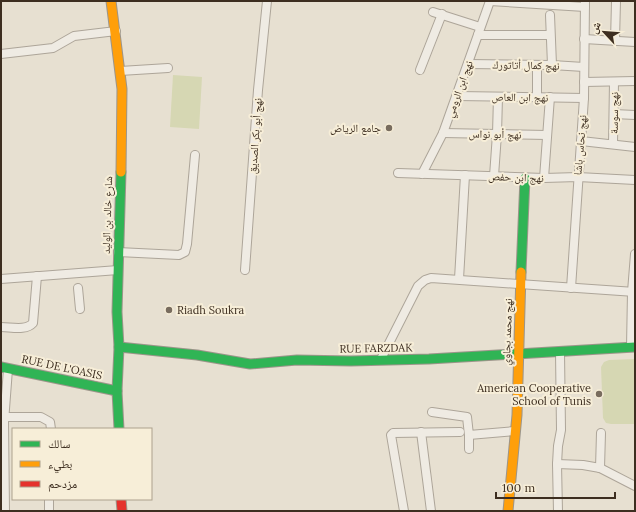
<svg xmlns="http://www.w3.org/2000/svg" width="636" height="512" font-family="Lora,'Noto Naskh Arabic',serif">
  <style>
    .green { fill: #d6d7b3 }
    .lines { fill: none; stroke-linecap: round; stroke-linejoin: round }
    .street-casing { stroke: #ada599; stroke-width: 10 }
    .fast-casing { stroke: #9c958a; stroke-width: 11 }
    .slow-casing { stroke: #9c958a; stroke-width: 11 }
    .jam-casing { stroke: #9c958a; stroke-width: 11 }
    .street { stroke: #efebe3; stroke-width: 8 }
    .fast { stroke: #30b455; stroke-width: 9 }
    .slow { stroke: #ff9f0a; stroke-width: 9 }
    .jam { stroke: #e5322d; stroke-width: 9 }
    .poi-dot { fill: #786c5e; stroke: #f7eed8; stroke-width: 1.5 }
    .labels { text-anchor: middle; stroke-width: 4; stroke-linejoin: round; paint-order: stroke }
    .street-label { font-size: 11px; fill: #3d2e20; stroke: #f7eed8 }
    .poi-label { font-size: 11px; fill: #3d2e20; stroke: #f7eed8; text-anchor: end }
  </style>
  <rect width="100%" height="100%" fill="#e7e0d1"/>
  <g class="green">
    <path d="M173,75L202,77L199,129L170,127Z"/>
    <path d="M635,359V424H611L606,423L603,418L601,367L604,362L609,360Z"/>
  </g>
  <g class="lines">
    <g class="street-casing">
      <g id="street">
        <path d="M490,1L585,7"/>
        <path d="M433,12L480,27"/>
        <path d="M550,15L552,65"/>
        <path d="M478,35H550"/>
        <path d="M584,39L635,42"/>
        <path d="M615,41L616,1"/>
        <path d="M1,54L53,48L74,36L116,31"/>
        <path d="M468,64L552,65L584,67"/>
        <path d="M420,70L442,14"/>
        <path d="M120,71L168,68"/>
        <path d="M584,82L635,81"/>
        <path d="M457,96L584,98"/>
        <path d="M537,97V65"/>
        <path d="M614,114L635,115"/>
        <path d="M443,133L547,135"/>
        <path d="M581,141L635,147"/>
        <path d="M613,144L614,82"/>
        <path d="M398,173L544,178L578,177L635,180"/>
        <path d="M422,174L443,133L490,1"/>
        <path d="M494,176L497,134L498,97"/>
        <path d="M544,178L550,97"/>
        <path d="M118,252L179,255L185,252L187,244L195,155"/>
        <path d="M245,270L258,90L267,1"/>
        <path d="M1,279L118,270"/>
        <path d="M459,279L465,175"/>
        <path d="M78,288L80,309"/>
        <path d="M571,288L584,98L585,1"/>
        <path d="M1,327C11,327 26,331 33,323L37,276"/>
        <path d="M631,347L632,292L635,254"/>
        <path d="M381,359L418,286L425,280L431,278L635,292"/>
        <path d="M432,412L467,417L469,435L515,431"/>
        <path d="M4,417H41L50,422L51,429"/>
        <path d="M421,432L431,511"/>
        <path d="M469,435V449"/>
        <path d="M557,464L583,465L600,468L635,486"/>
        <path d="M600,468L601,433"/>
        <path d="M49,499V511"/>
        <path d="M5,511L4,422L8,369"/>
        <path d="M404,511L391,435L393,433L460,432"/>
        <path d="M558,511L557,464L558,446L561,430L560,352"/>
      </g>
    </g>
    <g class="fast-casing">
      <g id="fast">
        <path d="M521,272L525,178"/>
        <path d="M119,347L197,355L250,364L297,360L351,361L429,359L635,347"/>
        <path d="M1,367L117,391"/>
        <path d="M119,429L117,391L119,347L117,312L121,172"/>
      </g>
    </g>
    <g class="slow-casing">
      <g id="slow">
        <path d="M111,1L122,89L121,172"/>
        <path d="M508,511L517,415L521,272"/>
      </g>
    </g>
    <g class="jam-casing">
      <path id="jam" d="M121,499L122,511"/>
    </g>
    <use href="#street" class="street"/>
    <use href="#fast" class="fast"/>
    <use href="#slow" class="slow"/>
    <use href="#jam" class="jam"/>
  </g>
  <g class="poi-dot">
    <circle cx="389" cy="128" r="4"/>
    <circle cx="169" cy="310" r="4"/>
    <circle cx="599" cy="394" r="4"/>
  </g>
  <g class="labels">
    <g class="street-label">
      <text transform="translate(526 65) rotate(1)" y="4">نهج كمال أتاتورك</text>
      <text transform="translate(459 89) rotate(-70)" y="4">نهج ابن الرومي</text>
      <text transform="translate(520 97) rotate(1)" y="4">نهج ابن العاص</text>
      <text transform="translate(614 113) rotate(-89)" y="4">نهج سوسة</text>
      <text transform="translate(495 134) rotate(1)" y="4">نهج أبو نواس</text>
      <text transform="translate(255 136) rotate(-86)" y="4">نهج أبو بكر الصديق</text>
      <text transform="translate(580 145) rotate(-85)" y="4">نهج نحاس باشا</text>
      <text transform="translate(516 177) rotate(2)" y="4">نهج ابن حفص</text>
      <text transform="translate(107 215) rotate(-88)" y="4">شارع خالد بن الوليد</text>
      <text transform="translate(507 332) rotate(-88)" y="4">نهج محمد بجاوي</text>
      <text transform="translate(376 348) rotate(-1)" y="4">RUE FARZDAK</text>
      <text transform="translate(62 367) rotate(12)" y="4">RUE DE L'OASIS</text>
    </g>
    <g class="poi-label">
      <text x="381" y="132">جامع الرياض</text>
      <text x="177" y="314" text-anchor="start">Riadh Soukra</text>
      <text x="591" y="392">American Cooperative<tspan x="591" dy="13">School of Tunis</tspan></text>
    </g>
  </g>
  <rect width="636" height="512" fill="none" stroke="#3d2e20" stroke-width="4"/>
  <rect x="12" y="428" width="140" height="72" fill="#f7eed8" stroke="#ada18e"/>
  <rect x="20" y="441" width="20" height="6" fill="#30b455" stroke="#ada18e"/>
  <text x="48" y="448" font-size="12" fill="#3d2e20">سالك</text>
  <rect x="20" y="461" width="20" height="6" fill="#ff9f0a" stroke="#ada18e"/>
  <text x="48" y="468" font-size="12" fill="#3d2e20">بطيء</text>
  <rect x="20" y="481" width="20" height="6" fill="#e5322d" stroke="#ada18e"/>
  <text x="48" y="488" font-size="12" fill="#3d2e20">مزدحم</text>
  <g transform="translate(604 32) rotate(296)" stroke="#f7eed8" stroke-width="3" paint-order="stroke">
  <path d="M0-3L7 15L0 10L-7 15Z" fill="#3d2e20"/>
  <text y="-6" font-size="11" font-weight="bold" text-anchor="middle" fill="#3d2e20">ش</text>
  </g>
  <path d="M496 492v6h119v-6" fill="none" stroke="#3d2e20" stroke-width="2"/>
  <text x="502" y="492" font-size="12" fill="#3d2e20" stroke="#f7eed8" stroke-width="3" paint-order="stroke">100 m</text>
</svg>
